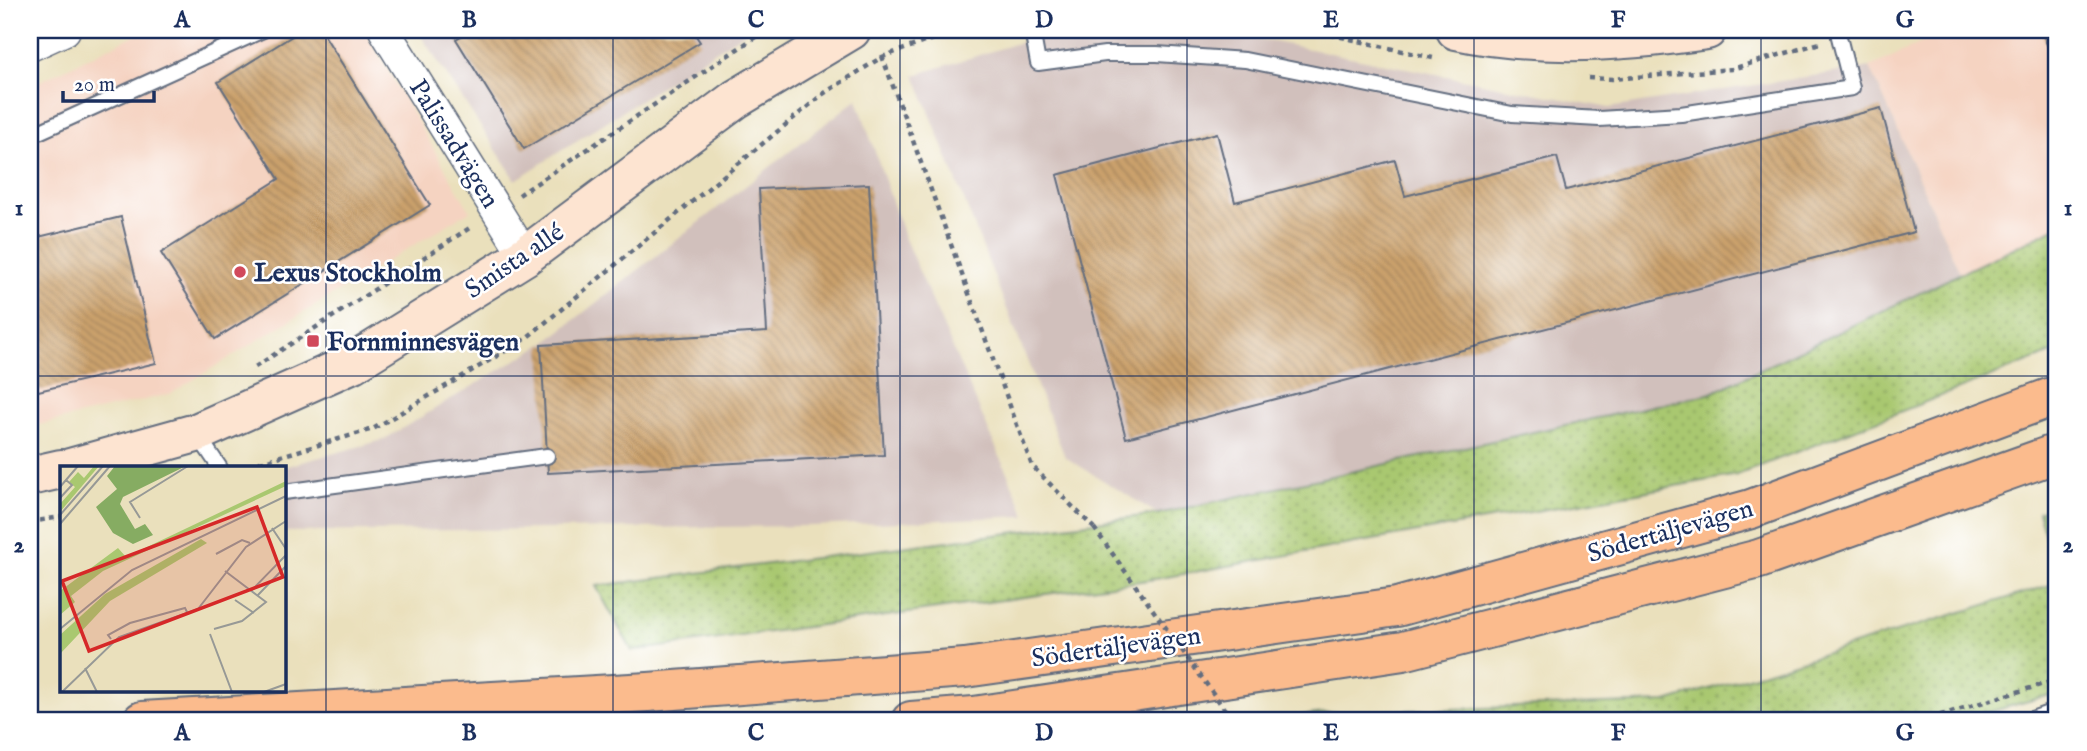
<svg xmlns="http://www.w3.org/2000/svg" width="2087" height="751" font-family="'IM FELL English',serif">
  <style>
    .built { fill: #f5d3c1 }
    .industrial { fill: #d1c0bc }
    .grass { fill: url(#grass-dots); stroke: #627c67; stroke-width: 2 }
    .building { fill: url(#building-back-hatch) }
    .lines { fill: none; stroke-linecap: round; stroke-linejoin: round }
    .lane-casing { stroke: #636d7f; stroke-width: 18 }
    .street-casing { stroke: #636d7f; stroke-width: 33 }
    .secondary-casing { stroke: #636d7f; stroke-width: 42 }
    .highway-casing { stroke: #636d7f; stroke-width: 42 }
    .path { stroke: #636d7f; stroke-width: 4.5; stroke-dasharray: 5 5; stroke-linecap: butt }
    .lane { stroke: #fff; stroke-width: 14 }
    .street { stroke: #fff; stroke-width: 30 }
    .secondary { stroke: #fde4d1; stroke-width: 38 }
    .highway { stroke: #fbbb8d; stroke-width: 38 }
    .path-bridge { stroke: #636d7f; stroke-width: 4.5; stroke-dasharray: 5 5; stroke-linecap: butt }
    .grid { fill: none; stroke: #1b2f5e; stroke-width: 2; stroke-opacity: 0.55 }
    .poi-dot { fill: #d1495b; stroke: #fff; stroke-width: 2.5 }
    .labels { text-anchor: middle; stroke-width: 5; stroke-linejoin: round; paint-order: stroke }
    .street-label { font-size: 26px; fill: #1b2f5e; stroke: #fff }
    .poi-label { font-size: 26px; font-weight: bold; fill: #1b2f5e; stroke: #fff; text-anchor: start }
    .inset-road { fill: none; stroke: #979996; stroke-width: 2 }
    .view { fill: #d62828; fill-opacity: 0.15; stroke: #d62828; stroke-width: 3.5 }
    .inset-edge { fill: none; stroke: #1b2f5e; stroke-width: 3.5 }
    .neatline { fill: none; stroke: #1b2f5e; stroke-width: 2.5 }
    .grid-label { font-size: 23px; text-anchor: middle; font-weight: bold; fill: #1b2f5e }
  </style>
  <defs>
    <pattern id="grass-dots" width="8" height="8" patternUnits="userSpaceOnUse" patternTransform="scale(1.75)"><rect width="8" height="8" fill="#a9c870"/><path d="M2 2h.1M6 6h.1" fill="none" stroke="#89a35f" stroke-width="1.8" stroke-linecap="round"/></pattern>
    <pattern id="building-back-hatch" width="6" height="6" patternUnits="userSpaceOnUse" patternTransform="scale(1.75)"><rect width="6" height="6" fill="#cba16c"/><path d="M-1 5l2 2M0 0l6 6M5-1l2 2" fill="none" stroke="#a4845c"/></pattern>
  </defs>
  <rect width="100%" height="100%" fill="#fff"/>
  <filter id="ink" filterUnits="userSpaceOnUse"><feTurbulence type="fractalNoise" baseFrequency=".0143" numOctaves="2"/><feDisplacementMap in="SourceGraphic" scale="14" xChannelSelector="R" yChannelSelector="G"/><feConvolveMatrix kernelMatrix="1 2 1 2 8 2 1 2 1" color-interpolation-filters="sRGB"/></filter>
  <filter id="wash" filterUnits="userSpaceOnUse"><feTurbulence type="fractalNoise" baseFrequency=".00686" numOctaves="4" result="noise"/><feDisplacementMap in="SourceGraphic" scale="28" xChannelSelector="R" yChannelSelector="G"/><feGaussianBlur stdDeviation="1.57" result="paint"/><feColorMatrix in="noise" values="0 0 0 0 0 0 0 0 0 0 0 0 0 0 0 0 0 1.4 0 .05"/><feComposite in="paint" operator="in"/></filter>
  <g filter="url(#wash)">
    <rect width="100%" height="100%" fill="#eae0bc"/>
    <g class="built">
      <path d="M145,30H364L470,211L170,394L30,427V86Z"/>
      <path d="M1949,30H2057V227L1960,273L1870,67Z"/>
    </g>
    <g class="industrial">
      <path d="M417,30H748L516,180Z"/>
      <path d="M1059,30H1122L1259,39L1609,108L1870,67L1960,273L1712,393L1158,514L1065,457L915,75Z"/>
      <path d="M857,99L905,239L1026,516L814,526L284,532V468H280L383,440L546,342Z"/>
    </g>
    <g class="grass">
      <path d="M2057,227V351L1737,475L1155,579L632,651L596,586L1158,514L1712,393Z"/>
      <path d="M2057,505V574L2038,512Z"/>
      <path d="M2057,583V693L1957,721H1258L1325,713L1666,702Z"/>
    </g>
    <g id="blocks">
      <g class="building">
        <path d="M302,30H321L430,205L215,339L161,253L279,179L218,82Z"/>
        <path d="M472,30H692L700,42L524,149L456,39Z"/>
        <path d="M2041,30H2057V68Z"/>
        <path d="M1881,108L1914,232L1126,438L1057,175L1217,133L1235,202L1395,160L1405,196L1557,157L1566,190Z"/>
        <path d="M869,184L884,455L548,473L541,345L767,332L759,189Z"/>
        <path d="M121,217L156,363L30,393V239Z"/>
      </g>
    </g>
  </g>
  <g filter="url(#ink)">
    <use href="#blocks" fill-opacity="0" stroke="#636d7f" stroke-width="2"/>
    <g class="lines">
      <g class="lane-casing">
        <g id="lane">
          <path d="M1032,30L1038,63L1105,54H1157L1245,60L1512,114L1599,119L1681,114L1852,88L1839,37"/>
          <path d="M30,136L263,30"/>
          <path d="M197,434L220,468"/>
          <path d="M284,492L547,456"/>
          <path d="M2026,721L2057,710"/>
        </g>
      </g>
      <g class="street-casing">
        <g id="street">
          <path d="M384,30L525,256"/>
          <path d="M30,46L65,30"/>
        </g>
      </g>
      <g class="secondary-casing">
        <g id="secondary">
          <path d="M1456,30C1537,48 1626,42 1707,30"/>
          <path d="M70,468L196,433L353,363L525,256L736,99L851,30"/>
          <path d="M30,476L61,469"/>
        </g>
      </g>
      <g class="highway-casing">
        <g id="highway">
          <path d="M142,721L648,692L965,668L1397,607L1751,509L2057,395"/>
          <path d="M911,721L974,716L1403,651L1759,559L2057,453"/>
        </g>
      </g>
      <g class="path">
        <path d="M1311,30L1437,59"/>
        <path d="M882,56L1032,466L1094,528"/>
        <path d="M1588,78L1612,79L1732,69L1820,43"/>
        <path d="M519,195L766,30"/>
        <path d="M255,367L471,227"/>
        <path d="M240,468L373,429L524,340L823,94L882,57L958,30"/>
        <path d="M30,522L61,517"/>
        <path d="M1921,721L2057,680"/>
      </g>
      <use href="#lane" class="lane"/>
      <use href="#street" class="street"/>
      <use href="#secondary" class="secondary"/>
      <use href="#highway" class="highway"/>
      <path class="path-bridge" d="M1094,528L1233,721"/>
    </g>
  </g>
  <path class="grid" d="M326,30V721M613,30V721M900,30V721M1187,30V721M1474,30V721M1761,30V721M30,376H2057"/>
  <g class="poi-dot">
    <circle cx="240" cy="272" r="7"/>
    <rect x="306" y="334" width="14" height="14" rx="3.5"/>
  </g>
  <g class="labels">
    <g class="street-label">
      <text transform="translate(455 143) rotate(58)" y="9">Palissadvägen</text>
      <text transform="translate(514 260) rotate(-34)" y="9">Smista allé</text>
      <text transform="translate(1670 530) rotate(-16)" y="9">Södertäljevägen</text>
      <text transform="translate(1116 646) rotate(-8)" y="9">Södertäljevägen</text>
    </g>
    <g class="poi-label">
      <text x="254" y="281">Lexus Stockholm</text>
      <text x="327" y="350">Fornminnesvägen</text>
    </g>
  </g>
  <g transform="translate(60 466)">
    <rect width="226" height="226" fill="#eae0bc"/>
    <path d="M34,0H39L0,46V38L15,21L9,16L18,6L24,12ZM226,15V20L43,105L11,130L15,136L0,149V125L58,82L66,91ZM141,73L147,77L50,135L0,188V169L45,128Z" fill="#a9c870"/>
    <path d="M55,0H126L63,31L60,38L75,63L85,58L93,69L73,78L53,67L36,41L57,23L47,10Z" fill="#86ac62"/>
    <path class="inset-road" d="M0,21L18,0M0,32L12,19L6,14M0,49L43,0M80,52L70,36L128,0M0,58L50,0M212,62L226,83M156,88L182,74L190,77M191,125L226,89M197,130L226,100M175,134L194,147M0,163L72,104L226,30M154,163L182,155L206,136L165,105M150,168L172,226M51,173L48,169L70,157L125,142L127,146M25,202L37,226M2,226L59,171L138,143L186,81L226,55M204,226L226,218"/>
    <path class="view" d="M197,41L223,111L29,185L2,115Z"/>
    <rect width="226" height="226" class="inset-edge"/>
  </g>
  <rect width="2087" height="751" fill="none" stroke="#fff" stroke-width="77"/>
  <path d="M63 91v10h91v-10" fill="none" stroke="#1b2f5e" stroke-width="3.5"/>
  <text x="74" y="91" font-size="21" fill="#1b2f5e" stroke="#ffffff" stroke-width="5" paint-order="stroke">20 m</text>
  <rect x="38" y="38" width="2010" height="674" class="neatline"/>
  <g class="grid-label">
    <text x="182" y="27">A</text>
    <text x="469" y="27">B</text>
    <text x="756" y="27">C</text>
    <text x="1044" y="27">D</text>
    <text x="1331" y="27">E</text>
    <text x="1618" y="27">F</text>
    <text x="1905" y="27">G</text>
    <text x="19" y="215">1</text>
    <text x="2068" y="215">1</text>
    <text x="19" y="552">2</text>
    <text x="2068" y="552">2</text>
    <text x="182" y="740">A</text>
    <text x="469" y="740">B</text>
    <text x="756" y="740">C</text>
    <text x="1044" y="740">D</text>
    <text x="1331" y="740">E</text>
    <text x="1618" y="740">F</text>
    <text x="1905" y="740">G</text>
  </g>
</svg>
